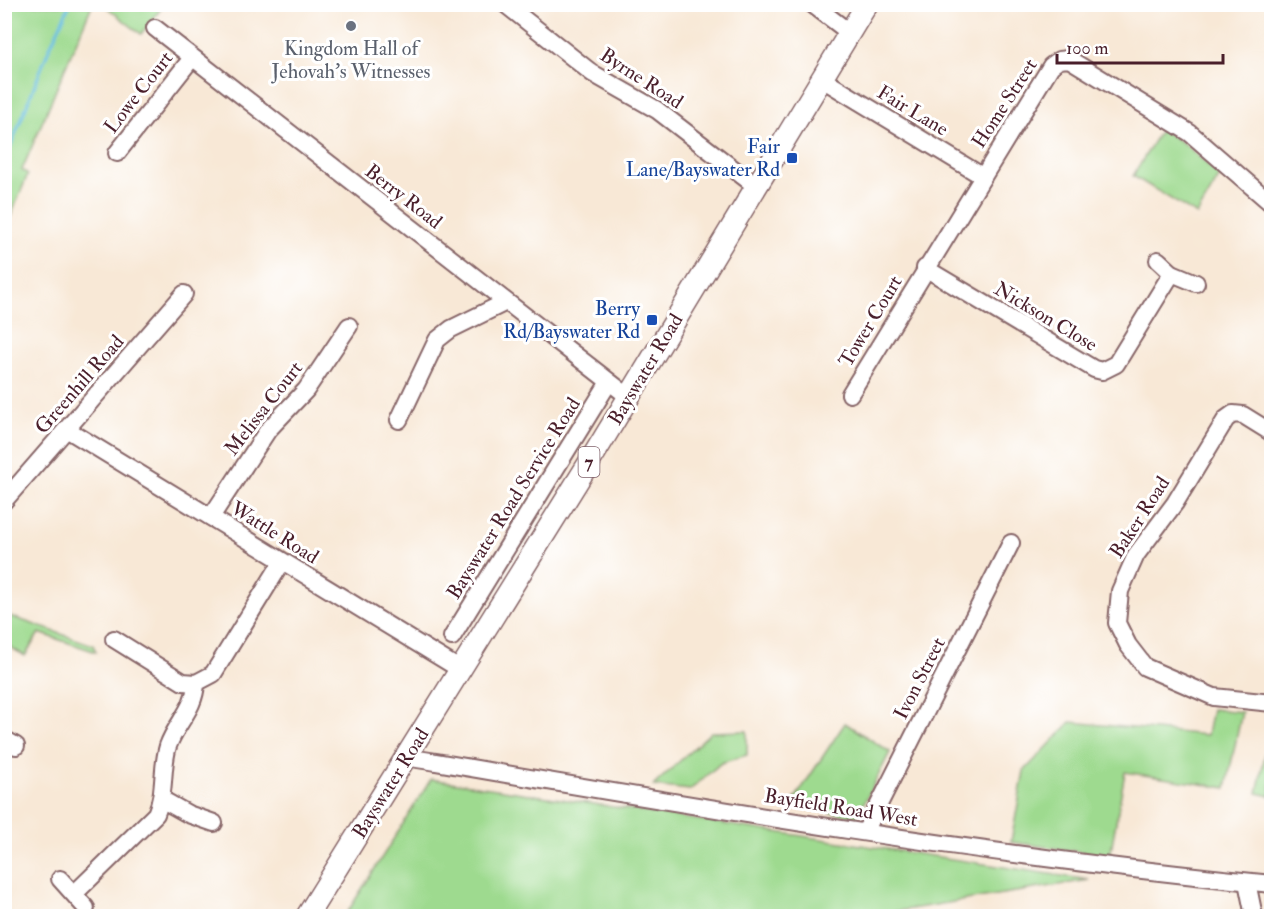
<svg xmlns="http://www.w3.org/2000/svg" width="1276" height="921" font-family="'IM FELL Double Pica',serif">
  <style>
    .green { fill: #9eda8f; stroke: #747c5d; stroke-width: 1.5 }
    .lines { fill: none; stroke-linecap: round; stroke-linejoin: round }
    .stream { stroke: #62bce0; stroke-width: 3 }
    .minor-casing { stroke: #876567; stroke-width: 20 }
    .major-casing { stroke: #876567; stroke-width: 24 }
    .minor { stroke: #fff; stroke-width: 16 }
    .major { stroke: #fff; stroke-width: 21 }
    .worship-dot { fill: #6b7280; stroke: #fff; stroke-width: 2 }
    .transit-dot { fill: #1a4fb4; stroke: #fff; stroke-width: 2 }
    .labels { text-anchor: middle; stroke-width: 6; stroke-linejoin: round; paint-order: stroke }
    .shield { fill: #fff; stroke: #80626b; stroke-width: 1.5 }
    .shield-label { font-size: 18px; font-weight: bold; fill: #4a1f2b }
    .worship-label { font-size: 20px; fill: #5b616d; stroke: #fff }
    .street-label { font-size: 20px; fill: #4a1f2b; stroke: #fff }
    .transit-label { font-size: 20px; fill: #164399; stroke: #fff; text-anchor: end }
  </style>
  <rect width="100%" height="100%" fill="#fff"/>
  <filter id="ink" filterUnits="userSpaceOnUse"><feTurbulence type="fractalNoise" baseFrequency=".0167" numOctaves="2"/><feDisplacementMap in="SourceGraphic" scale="12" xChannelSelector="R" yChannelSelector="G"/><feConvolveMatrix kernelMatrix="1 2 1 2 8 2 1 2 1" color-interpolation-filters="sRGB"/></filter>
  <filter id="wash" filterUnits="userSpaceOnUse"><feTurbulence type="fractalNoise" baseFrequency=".008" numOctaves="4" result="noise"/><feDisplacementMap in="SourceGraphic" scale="24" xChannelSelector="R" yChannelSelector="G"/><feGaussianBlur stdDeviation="1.35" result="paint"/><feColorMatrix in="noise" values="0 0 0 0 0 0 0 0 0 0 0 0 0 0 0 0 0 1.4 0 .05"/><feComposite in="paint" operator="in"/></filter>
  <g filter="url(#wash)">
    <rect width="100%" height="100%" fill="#f8e8d6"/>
    <g class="green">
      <path d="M4,5H92L22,170L28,174L5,230Z"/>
      <path d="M104,5H164L141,34Z"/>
      <path d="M1161,129L1186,145L1220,176L1197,215L1133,176Z"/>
      <path d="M4,614L93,645L96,652L39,633L25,656L5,644Z"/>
      <path d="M1212,709L1242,712L1226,788L1125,772L1110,856L1011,842L1024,771L1071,722L1207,735Z"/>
      <path d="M845,723L890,752L857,817L790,806Z"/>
      <path d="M1271,727V796L1257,793Z"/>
      <path d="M747,731V755L721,763L690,790L653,786L711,732Z"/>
      <path d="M431,779L1089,880L868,916H345Z"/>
    </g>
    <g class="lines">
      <path class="stream" d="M4,163L49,49L70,4"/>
    </g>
  </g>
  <g filter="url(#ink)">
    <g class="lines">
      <g class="minor-casing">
        <g id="minor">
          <path d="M505,4L592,73L657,110L757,187"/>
          <path d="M812,4L850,33"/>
          <path d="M155,28L629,397"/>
          <path d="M822,79L982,176"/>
          <path d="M117,153L192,58"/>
          <path d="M1158,260L1172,273L1196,283"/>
          <path d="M925,268L1094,369L1102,371L1116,364L1172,273"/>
          <path d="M850,394L1051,66L1059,60L1069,59L1190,133L1272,204"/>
          <path d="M399,420L437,340L451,329L506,302"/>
          <path d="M68,430L461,670"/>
          <path d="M1272,433L1243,415L1233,414L1226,419L1175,503L1136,555L1120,591L1117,623L1128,645L1145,667L1214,697L1272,703"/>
          <path d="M4,501L184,294"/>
          <path d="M211,517L268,430L306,390L349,326"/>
          <path d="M452,637L609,382"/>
          <path d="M114,639L183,682L196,683"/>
          <path d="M4,739L16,746"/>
          <path d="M406,757C693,806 981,856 1272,884"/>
          <path d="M163,800L188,814L214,823"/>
          <path d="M865,832L1011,543"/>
          <path d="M60,879L86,908"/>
          <path d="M1247,882L1254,916"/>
          <path d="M74,894L156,814C166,792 161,769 168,746C176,723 195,709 196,683L213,674L282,562"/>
        </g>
      </g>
      <g class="major-casing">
        <path id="major" d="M307,916L587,466L867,4"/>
      </g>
      <use href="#minor" class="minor"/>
      <use href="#major" class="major"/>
    </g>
  </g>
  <circle class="worship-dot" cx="351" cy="26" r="6"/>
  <g class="transit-dot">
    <rect x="786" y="152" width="12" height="12" rx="3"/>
    <rect x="646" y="314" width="12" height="12" rx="3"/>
  </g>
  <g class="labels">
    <rect class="shield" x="578.5" y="447" width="21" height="30" rx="4.5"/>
    <g class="shield-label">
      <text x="589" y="468">7</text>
    </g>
    <g class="worship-label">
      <text x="351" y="55">Kingdom Hall of<tspan x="351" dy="23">Jehovah's Witnesses</tspan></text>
    </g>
    <g class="street-label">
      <text transform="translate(642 78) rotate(33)" y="7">Byrne Road</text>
      <text transform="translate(138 92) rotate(-52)" y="7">Lowe Court</text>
      <text transform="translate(1004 103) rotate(-57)" y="7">Home Street</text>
      <text transform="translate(913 110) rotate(31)" y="7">Fair Lane</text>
      <text transform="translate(404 196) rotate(38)" y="7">Berry Road</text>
      <text transform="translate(1046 316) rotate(31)" y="7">Nickson Close</text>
      <text transform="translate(870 321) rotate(-59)" y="7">Tower Court</text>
      <text transform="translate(645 369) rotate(-59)" y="7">Bayswater Road</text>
      <text transform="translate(79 384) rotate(-49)" y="7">Greenhill Road</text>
      <text transform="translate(263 408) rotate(-52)" y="7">Melissa Court</text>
      <text transform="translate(513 498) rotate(-58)" y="7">Bayswater Road Service Road</text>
      <text transform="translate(1139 517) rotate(-57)" y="7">Baker Road</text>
      <text transform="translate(275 532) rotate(32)" y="7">Wattle Road</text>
      <text transform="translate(919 678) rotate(-63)" y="7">Ivon Street</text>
      <text transform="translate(390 783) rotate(-58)" y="7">Bayswater Road</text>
      <text transform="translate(841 807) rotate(9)" y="7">Bayfield Road West</text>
    </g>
    <g class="transit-label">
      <text x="780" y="153">Fair<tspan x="780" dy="23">Lane/Bayswater Rd</tspan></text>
      <text x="640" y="315">Berry<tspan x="640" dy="23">Rd/Bayswater Rd</tspan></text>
    </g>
  </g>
  <rect width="1276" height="921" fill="none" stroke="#fff" stroke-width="24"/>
  <path d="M1057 54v9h166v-9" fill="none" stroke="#4a1f2b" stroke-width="3"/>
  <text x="1066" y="54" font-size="18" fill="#4a1f2b" stroke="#ffffff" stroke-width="4.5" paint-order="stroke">100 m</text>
</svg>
